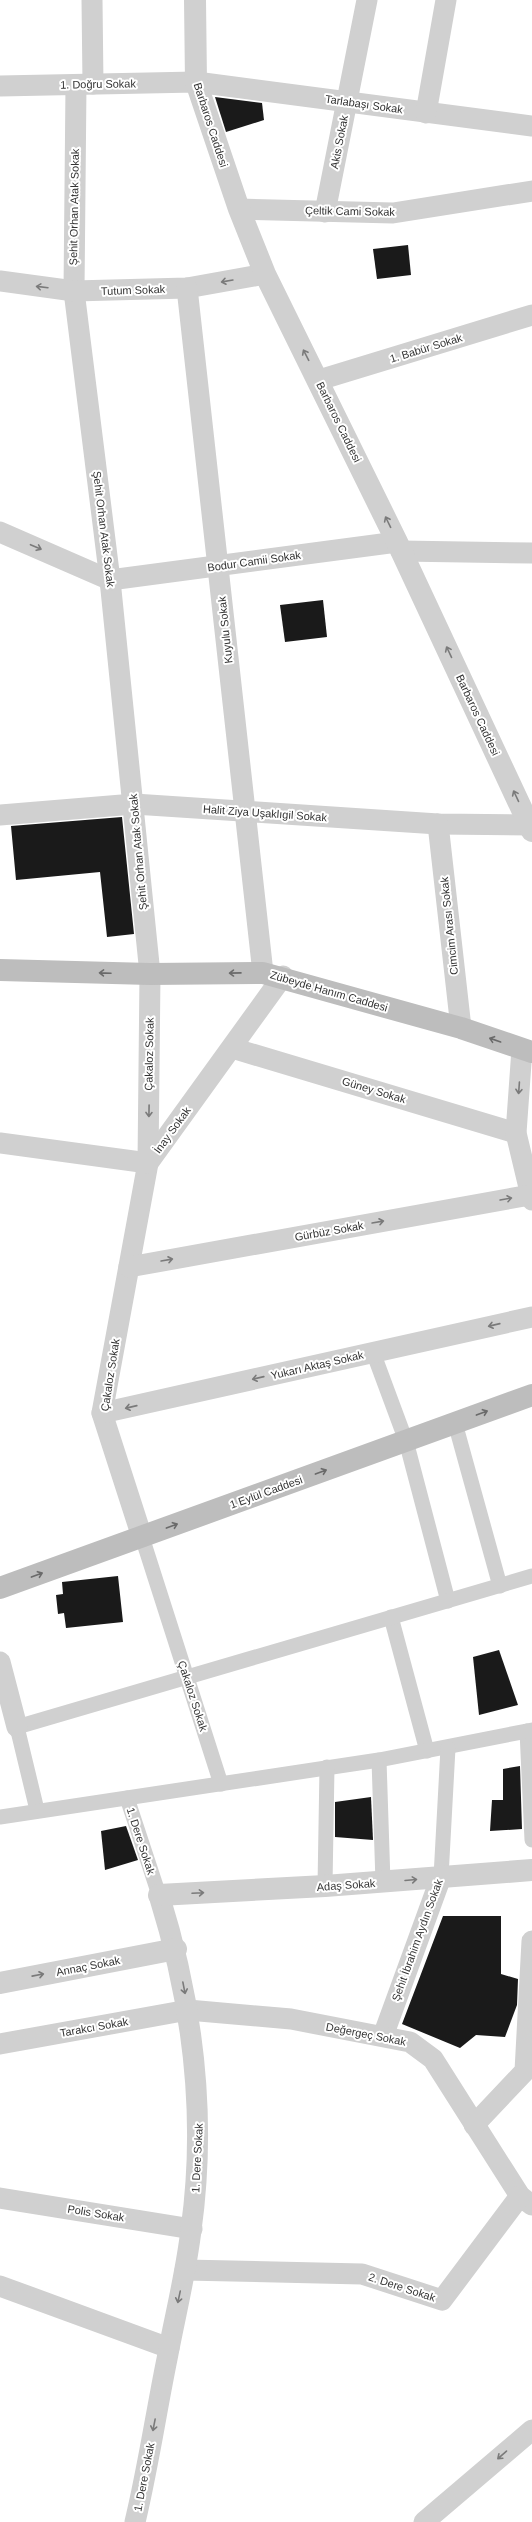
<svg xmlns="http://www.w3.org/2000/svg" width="532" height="2522" font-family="Helvetica,sans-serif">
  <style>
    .building { fill: #1a1a1a }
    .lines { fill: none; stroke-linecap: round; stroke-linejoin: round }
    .pedestrian { stroke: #d0d0d0; stroke-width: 15 }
    .minor { stroke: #d0d0d0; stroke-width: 21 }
    .tertiary { stroke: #d0d0d0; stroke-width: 22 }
    .secondary { stroke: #bdbdbd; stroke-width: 22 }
    .oneway { stroke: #7a7a7a }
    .oneway2 { stroke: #6a6a6a }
    .labels { text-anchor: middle; stroke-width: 4; stroke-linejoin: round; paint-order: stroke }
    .street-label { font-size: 11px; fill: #333; stroke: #fff }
  </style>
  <rect width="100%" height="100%" fill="#fff"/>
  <g class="building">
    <path d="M215,97L262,103L264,120L226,132Z"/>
    <path d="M408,245L411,275L377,279L373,249Z"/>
    <path d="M323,600L327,637L285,642L280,605Z"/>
    <path d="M122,817L134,934L107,937L100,872L16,880L11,826Z"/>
    <path d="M118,1576L123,1622L66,1628L64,1613L58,1614L56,1595L63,1594L62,1582Z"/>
    <path d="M499,1650L518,1705L479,1715L473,1657Z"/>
    <path d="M520,1766L522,1829L490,1831L492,1800H503V1769Z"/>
    <path d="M371,1797L373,1840L335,1837V1802Z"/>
    <path d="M126,1826L138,1860L105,1870L101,1831Z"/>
    <path d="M443,1916H501V1974L518,1979L517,2005L505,2037L476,2035L460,2048L402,2024Z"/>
  </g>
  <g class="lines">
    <g class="pedestrian">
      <path d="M373,1352L406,1441L448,1601"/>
      <path d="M455,1423L500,1586"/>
      <path d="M142,1537L221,1784"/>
      <path d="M391,1617L427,1751"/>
      <path d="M527,1731L532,1840"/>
      <path d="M379,1760L383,1882"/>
      <path d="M127,1798L159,1895"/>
      <path d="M37,1810L17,1727L532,1576"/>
      <path d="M0,1817L379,1760L532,1730"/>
      <path d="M441,1877L448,1748"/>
      <path d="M325,1886L327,1767"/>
    </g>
    <g class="minor">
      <path d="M92,0L93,84"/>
      <path d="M76,85L74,291L110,580L150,974L148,1163L102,1413L142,1537"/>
      <path d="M0,86L196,82L532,126"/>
      <path d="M426,113L446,0"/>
      <path d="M239,209L393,213L532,191"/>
      <path d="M325,212L367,0"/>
      <path d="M0,281L74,291L187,288L265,274"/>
      <path d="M187,288L263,973"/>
      <path d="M319,380L532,315"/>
      <path d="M0,532L110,580L397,542"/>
      <path d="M401,551L532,553"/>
      <path d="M0,815L134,804L438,824L532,825"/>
      <path d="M438,824L461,1028"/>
      <path d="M232,1048L516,1133"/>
      <path d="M522,1049L516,1133L532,1200"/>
      <path d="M0,1143L148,1163L283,976"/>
      <path d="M129,1267L530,1195"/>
      <path d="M102,1413L532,1317"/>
      <path d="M0,1662L17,1727"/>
      <path d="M383,2036L441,1877"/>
      <path d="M0,2044L188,2010L291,2019L410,2042L433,2059L520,2196L532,2205"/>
      <path d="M474,2125L525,2071L532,1941"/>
      <path d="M0,2198L192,2229"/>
      <path d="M185,2270L362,2274L442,2300L520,2196"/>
      <path d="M0,2286L169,2348"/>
      <path d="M135,2522C148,2468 156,2413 167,2359C175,2316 186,2273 191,2230C207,2116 193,2004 159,1895"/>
      <path d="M424,2522L532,2430"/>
    </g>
    <g class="tertiary">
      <path d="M195,0L196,82L239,209L265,274L397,542L532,831"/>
      <path d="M159,1895L325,1886L532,1870"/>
      <path d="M0,1983L176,1949"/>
    </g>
    <g class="secondary">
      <path d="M0,970L150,974L263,973L461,1028L532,1052"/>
      <path d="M0,1588L532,1395"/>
    </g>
  </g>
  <defs><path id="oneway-shaft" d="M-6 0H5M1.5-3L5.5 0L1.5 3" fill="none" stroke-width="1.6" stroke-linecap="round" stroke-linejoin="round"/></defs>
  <g class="oneway">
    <use href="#oneway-shaft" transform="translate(227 281) rotate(170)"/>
    <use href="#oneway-shaft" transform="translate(42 287) rotate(-173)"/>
    <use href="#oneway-shaft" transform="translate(306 355) rotate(-117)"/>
    <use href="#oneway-shaft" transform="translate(388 522) rotate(-116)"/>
    <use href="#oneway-shaft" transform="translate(36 547) rotate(23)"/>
    <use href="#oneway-shaft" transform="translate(449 652) rotate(-115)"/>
    <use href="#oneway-shaft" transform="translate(516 796) rotate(-115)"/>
    <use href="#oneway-shaft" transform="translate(519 1088) rotate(94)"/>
    <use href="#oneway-shaft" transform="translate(149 1111) rotate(91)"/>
    <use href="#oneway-shaft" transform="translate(506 1199) rotate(-10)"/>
    <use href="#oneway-shaft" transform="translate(378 1222) rotate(-10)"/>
    <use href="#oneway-shaft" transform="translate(167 1260) rotate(-10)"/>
    <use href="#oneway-shaft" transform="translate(494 1325) rotate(167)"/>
    <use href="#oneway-shaft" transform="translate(258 1378) rotate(167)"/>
    <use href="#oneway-shaft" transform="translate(131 1407) rotate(167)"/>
    <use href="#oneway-shaft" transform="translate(411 1880) rotate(-5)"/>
    <use href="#oneway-shaft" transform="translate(198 1893) rotate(-3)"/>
    <use href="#oneway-shaft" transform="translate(38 1975) rotate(-11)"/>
    <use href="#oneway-shaft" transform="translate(184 1988) rotate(79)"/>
    <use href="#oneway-shaft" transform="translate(179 2297) rotate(102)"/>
    <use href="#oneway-shaft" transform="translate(154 2425) rotate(101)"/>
    <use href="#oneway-shaft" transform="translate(502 2455) rotate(139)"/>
  </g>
  <g class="oneway2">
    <use href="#oneway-shaft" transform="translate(105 973) rotate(-178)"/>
    <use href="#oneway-shaft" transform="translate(235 973) rotate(179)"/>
    <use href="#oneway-shaft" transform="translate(495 1040) rotate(-161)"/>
    <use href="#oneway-shaft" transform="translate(482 1413) rotate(-20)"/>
    <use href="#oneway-shaft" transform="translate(321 1472) rotate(-20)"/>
    <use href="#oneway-shaft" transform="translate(172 1526) rotate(-20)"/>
    <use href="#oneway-shaft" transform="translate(37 1575) rotate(-20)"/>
  </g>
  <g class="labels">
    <g class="street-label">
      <text transform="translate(98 84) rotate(-1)" y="4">1. Doğru Sokak</text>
      <text transform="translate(364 104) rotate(8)" y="4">Tarlabaşı Sokak</text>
      <text transform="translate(211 125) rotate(72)" y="4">Barbaros Caddesi</text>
      <text transform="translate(339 142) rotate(-79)" y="4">Akis Sokak</text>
      <text transform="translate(74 207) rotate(-89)" y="4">Şehit Orhan Atak Sokak</text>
      <text transform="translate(350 211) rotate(1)" y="4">Çeltik Cami Sokak</text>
      <text transform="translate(133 290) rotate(-2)" y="4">Tutum Sokak</text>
      <text transform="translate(426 348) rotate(-17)" y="4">1. Babür Sokak</text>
      <text transform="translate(339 422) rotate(64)" y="4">Barbaros Caddesi</text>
      <text transform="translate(104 529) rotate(83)" y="4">Şehit Orhan Atak Sokak</text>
      <text transform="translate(254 561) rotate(-8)" y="4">Bodur Camii Sokak</text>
      <text transform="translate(225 630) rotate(-96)" y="4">Kuyulu Sokak</text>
      <text transform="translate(478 715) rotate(65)" y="4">Barbaros Caddesi</text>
      <text transform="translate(265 813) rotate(4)" y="4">Halit Ziya Uşaklıgil Sokak</text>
      <text transform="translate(138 852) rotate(-95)" y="4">Şehit Orhan Atak Sokak</text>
      <text transform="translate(449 926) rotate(-96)" y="4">Cimcim Arası Sokak</text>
      <text transform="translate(329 991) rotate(16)" y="4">Zübeyde Hanım Caddesi</text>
      <text transform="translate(149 1054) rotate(-89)" y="4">Çakaloz Sokak</text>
      <text transform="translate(374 1090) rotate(17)" y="4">Güney Sokak</text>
      <text transform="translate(172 1130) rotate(-54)" y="4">İnay Sokak</text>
      <text transform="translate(329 1231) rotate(-10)" y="4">Gürbüz Sokak</text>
      <text transform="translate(317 1365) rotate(-13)" y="4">Yukarı Aktaş Sokak</text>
      <text transform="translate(110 1375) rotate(-81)" y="4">Çakaloz Sokak</text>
      <text transform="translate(266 1492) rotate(-20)" y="4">1 Eylül Caddesi</text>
      <text transform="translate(193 1696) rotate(72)" y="4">Çakaloz Sokak</text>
      <text transform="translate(141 1841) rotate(72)" y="4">1. Dere Sokak</text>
      <text transform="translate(346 1885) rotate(-4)" y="4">Adaş Sokak</text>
      <text transform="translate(417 1940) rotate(-70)" y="4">Şehit İbrahim Aydın Sokak</text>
      <text transform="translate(88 1966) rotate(-11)" y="4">Annaç Sokak</text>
      <text transform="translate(94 2027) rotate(-10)" y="4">Tarakcı Sokak</text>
      <text transform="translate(366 2034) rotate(11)" y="4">Değergeç Sokak</text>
      <text transform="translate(197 2158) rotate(-87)" y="4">1. Dere Sokak</text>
      <text transform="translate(96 2213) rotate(9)" y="4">Polis Sokak</text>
      <text transform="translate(402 2287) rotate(18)" y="4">2. Dere Sokak</text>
      <text transform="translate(144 2477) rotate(-79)" y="4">1. Dere Sokak</text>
    </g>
  </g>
</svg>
